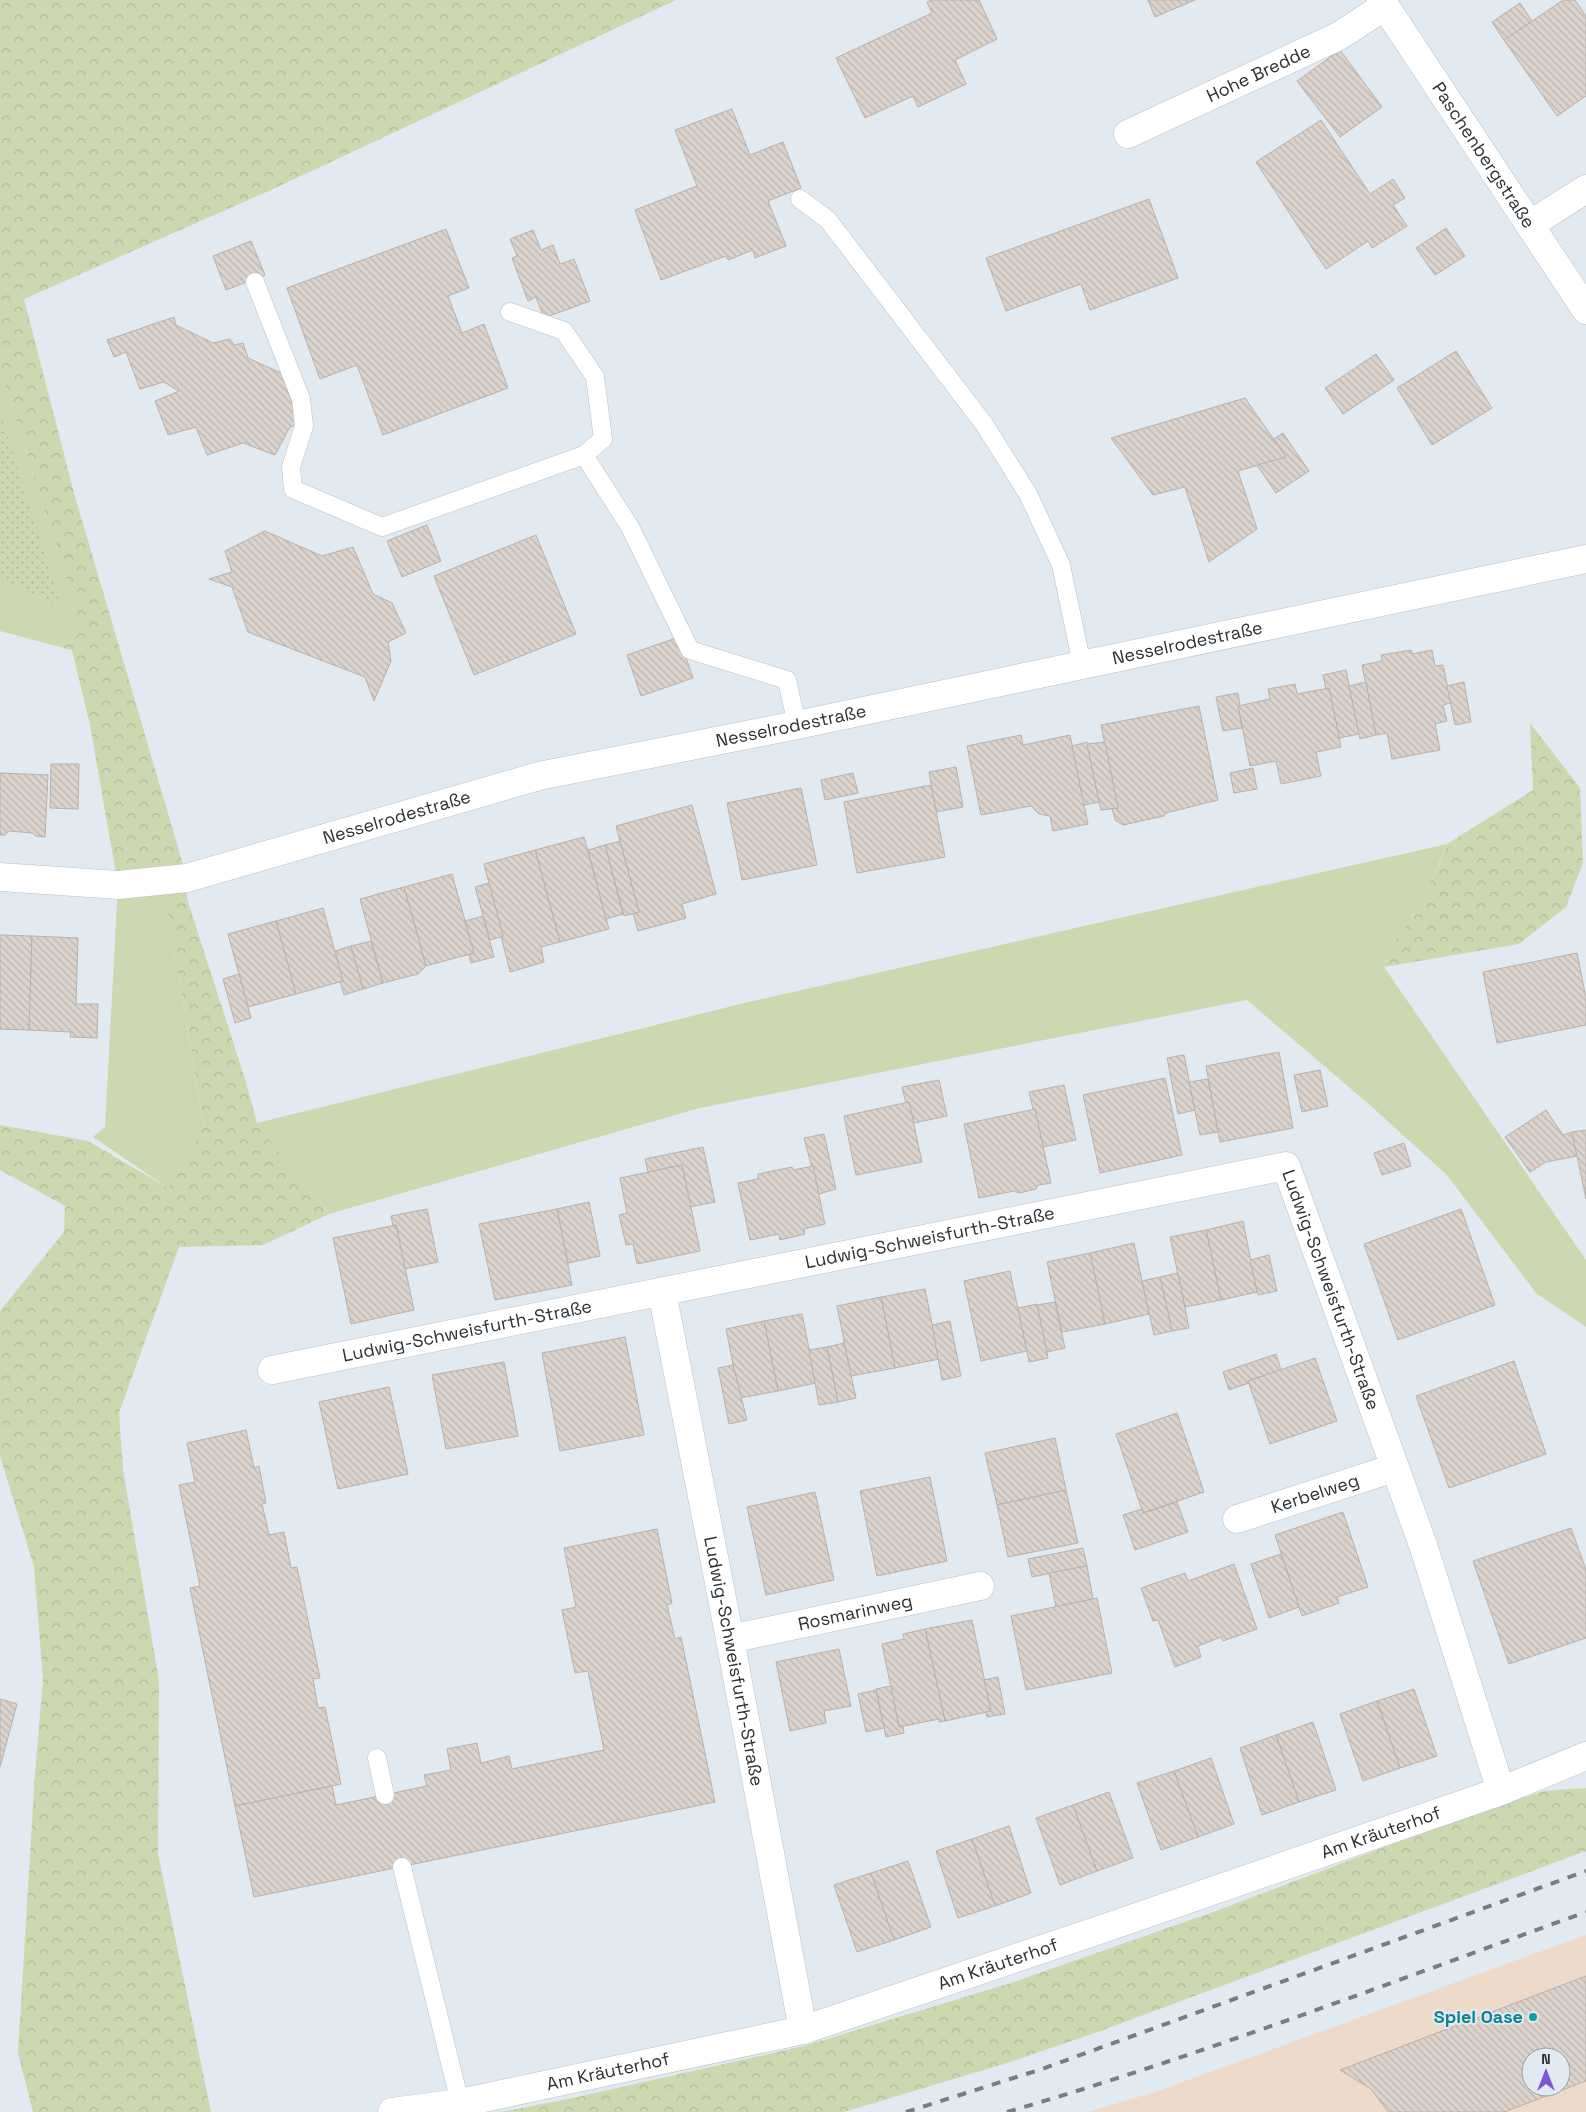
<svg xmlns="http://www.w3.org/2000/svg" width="1586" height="2112" font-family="'Space Grotesk',sans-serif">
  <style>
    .commercial { fill: #eedacb; fill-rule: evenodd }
    .grass { fill: #ccd8af }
    .forest { fill: url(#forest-crowns) }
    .park { fill: url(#park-dots) }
    .building { fill: url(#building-back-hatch); stroke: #bab1aa; fill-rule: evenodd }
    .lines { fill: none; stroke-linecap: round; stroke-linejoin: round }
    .service-casing { stroke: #b9c1c9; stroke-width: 19 }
    .minor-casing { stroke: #b9c1c9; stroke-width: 29 }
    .service { stroke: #fff; stroke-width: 18 }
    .minor { stroke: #fff; stroke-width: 28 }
    .rail { stroke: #787d82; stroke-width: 4; stroke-dasharray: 9 9; stroke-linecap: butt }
    .culture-dot { fill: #0f9aa8; stroke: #e1e9f1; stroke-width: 2 }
    .labels { text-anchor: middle; stroke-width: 4; stroke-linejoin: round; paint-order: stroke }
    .street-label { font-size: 18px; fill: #2d3033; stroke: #e1e9f1 }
    .culture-label { font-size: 18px; font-weight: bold; fill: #0d838f; stroke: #e1e9f1; text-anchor: end }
  </style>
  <defs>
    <pattern id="forest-crowns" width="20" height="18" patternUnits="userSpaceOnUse" patternTransform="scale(1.25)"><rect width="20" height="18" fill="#ccd8af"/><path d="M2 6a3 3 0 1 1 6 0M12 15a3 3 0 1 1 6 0" fill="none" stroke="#b0ba97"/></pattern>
    <pattern id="park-dots" width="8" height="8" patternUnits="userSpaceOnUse" patternTransform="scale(1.25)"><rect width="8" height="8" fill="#ccd8af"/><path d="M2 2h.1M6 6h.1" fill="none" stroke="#b0ba97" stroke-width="1.8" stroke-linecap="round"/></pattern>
    <pattern id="building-back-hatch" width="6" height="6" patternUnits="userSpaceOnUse" patternTransform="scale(1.25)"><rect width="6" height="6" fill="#dbd3cc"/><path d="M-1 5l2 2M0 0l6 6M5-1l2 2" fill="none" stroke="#bcb5b0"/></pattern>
  </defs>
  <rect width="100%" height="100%" fill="#e1e9f1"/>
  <path class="commercial" d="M1586,1935V2112H1088L1158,2091ZM1531,2057H1561V2087H1531Z"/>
  <g class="grass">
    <path d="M0,369L81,627L56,646L0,631Z"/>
    <path d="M1447,844C1438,867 1427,891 1414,913C1403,931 1391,947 1384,967L1586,1260V1327L1536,1293L1447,1175L1371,1106L1247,1000L700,1108L329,1214L257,1123L753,1001Z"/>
    <path d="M187,878V899L166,901L204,1128L168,1188L93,1137L105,1127L118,885Z"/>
  </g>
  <g class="forest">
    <path d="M0,0H676L271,190L24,299L74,493L187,878L118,885L90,725L72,650L56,646L81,627L0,369Z"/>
    <path d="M1530,723L1580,788L1583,863L1566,907L1519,944L1384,967L1390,950L1415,912L1440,863L1447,844L1533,790Z"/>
    <path d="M187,899L245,1079L257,1123L329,1214L263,1245L179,1247L119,1413L123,1469L159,1681L158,1854L211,2112H33L18,2053L35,1773L43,1679L34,1567L0,1456V1311L64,1232L65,1206L0,1170V1125L88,1141L168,1188L204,1127L166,901Z"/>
    <path d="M1586,1788V1851L1103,2030L1007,2063L844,2112H501L573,2098L804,2046L1014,1982L1216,1911L1432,1829L1543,1791Z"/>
  </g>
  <path class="park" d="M0,412L61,606L0,579Z"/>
  <g class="building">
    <path d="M931,0H979L997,39L955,60L966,84L918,107L913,96L865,118L836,58L932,13L927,2Z"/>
    <path d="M1148,0H1195L1155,17Z"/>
    <path d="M1563,0H1575L1586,16V96L1557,116L1504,40Z"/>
    <path d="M1520,3L1532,21L1504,40L1492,22Z"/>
    <path d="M1340,50L1382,107L1340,137L1297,81Z"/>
    <path d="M732,109L750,155L783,142L801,188L768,201L786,246L755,258L753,250L728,260L726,256L661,280L635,210L697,186L675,130Z"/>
    <path d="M1321,120L1370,194L1393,179L1405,198L1393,205L1407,226L1372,248L1368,241L1326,269L1256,162Z"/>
    <path d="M1149,199L1178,278L1090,310L1081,284L1006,311L986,258Z"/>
    <path d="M1446,228L1465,256L1435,275L1416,248Z"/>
    <path d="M446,229L469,288L448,296L462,333L484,324L508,388L383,435L357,365L320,379L287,288Z"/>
    <path d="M533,230L541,250L553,245L560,264L574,259L590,301L544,318L536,297L528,301L512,258L517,256L510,239Z"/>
    <path d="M251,241L265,275L226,290L213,256Z"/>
    <path d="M174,317L176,325L213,343L230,339L234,345L243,343L248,358L281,373L300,423L290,427L275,455L243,443L207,455L196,427L168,435L155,401L179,391L164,382L140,389L126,352L114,357L107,340Z"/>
    <path d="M1456,351L1492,408L1432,445L1397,388Z"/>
    <path d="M1376,354L1394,380L1343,414L1325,388Z"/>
    <path d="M1245,398L1286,457L1238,471L1257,529L1209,562L1185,487L1153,495L1111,438Z"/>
    <path d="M1283,433L1309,471L1276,493L1257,465L1286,457L1274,439Z"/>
    <path d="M427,525L441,561L402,577L387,541Z"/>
    <path d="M265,531L322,556L353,547L373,594L392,603L406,633L388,642L391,661L374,701L365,677L248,632L232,587L209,579L232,572L225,551Z"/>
    <path d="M536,535L576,634L474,675L434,576Z"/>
    <path d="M679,637L693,678L641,696L627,655Z"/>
    <path d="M1411,650L1412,654L1432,650L1435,666L1443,665L1451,703L1443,705L1447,721L1435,724L1440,750L1392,759L1387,733L1376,735L1362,665L1382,661L1381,655Z"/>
    <path d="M1346,670L1359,734L1339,738L1329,688L1326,689L1323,675Z"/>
    <path d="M1366,682L1376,735L1360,739L1349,686Z"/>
    <path d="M1464,682L1471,722L1455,725L1447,686Z"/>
    <path d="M1295,684L1297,694L1329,688L1341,747L1316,752L1321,776L1281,784L1276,761L1250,766L1238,706L1270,699L1268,689Z"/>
    <path d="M1238,693L1240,706H1238L1242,728L1223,731L1216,697Z"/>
    <path d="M1199,706L1218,800L1166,813L1164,816L1123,825L1115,820L1112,808H1118L1101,725Z"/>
    <path d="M1021,735L1023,745L1070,735L1088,824L1053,831L1050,816L1039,814L1031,806L981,815L967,746Z"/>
    <path d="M1087,742L1099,802L1084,805L1072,746Z"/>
    <path d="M1105,742L1118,808L1101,810L1087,744Z"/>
    <path d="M51,764H79L78,809L50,808Z"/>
    <path d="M956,767L963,807L936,812L929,772Z"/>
    <path d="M1253,768L1257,789L1234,793L1230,773Z"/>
    <path d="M0,773L48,775L45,837L36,836L32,833L9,831L5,835H0Z"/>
    <path d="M853,773L858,793L825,800L821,780Z"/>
    <path d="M931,785L945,857L857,873L844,802Z"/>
    <path d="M801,788L817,865L742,880L727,803Z"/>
    <path d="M692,805L716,894L682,904L686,918L638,931L633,913L639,912L616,826Z"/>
    <path d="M584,837L609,929L560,942L535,850Z"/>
    <path d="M620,841L639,912L624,916L605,845Z"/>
    <path d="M605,845L623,914L606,919L588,850Z"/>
    <path d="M535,850L560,942L541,947L544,962L510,972L501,936H503L484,864Z"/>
    <path d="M452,874L474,953L426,966L404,887Z"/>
    <path d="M489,883L503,936L490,940L475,887Z"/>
    <path d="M404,887L426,966L418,974L383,983L360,899Z"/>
    <path d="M323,908L343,981L296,994L276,921Z"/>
    <path d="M483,916L494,957L471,963L469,955L474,953L465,921Z"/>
    <path d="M276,921L296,994L248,1007L228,934Z"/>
    <path d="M0,935L32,936L29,1030L0,1029Z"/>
    <path d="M32,936L78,938L76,1004H98L97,1038L70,1037L71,1032L29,1030Z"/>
    <path d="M371,941L383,983L363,989L351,946Z"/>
    <path d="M351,946L363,989L344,995L340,982L343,981L335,951Z"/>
    <path d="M1577,953L1586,998V1025L1497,1043L1483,972Z"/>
    <path d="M239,974L251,1018L235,1023L223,979Z"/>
    <path d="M1279,1052L1293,1128L1220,1142L1206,1066Z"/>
    <path d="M1184,1055L1195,1110L1178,1114L1167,1058Z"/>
    <path d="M1320,1070L1328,1106L1302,1112L1294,1075Z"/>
    <path d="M1165,1078L1182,1155L1100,1173L1083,1095Z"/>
    <path d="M1208,1079L1218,1132L1200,1135L1189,1082Z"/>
    <path d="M939,1080L947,1116L914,1123L909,1102L906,1103L902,1087Z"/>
    <path d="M1064,1085L1076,1140L1043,1147L1035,1109H1033L1029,1092Z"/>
    <path d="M909,1102L922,1162L856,1175L844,1116Z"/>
    <path d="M1035,1109L1051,1183L1038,1185L1036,1189L1019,1193L1014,1191L979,1198L964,1124Z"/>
    <path d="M1546,1110L1563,1135L1572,1132L1577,1156L1546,1162L1530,1172L1505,1137Z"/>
    <path d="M1586,1130V1199L1572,1132Z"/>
    <path d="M824,1134L836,1189L819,1194L804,1138Z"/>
    <path d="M1404,1143L1411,1166L1382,1175L1374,1153Z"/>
    <path d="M703,1147L715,1202L690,1207L682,1165L648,1172L645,1159Z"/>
    <path d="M682,1165L700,1251L637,1264L633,1244L626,1245L619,1215L627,1213L620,1178Z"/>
    <path d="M813,1166L825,1224L804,1229L805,1234L780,1240L779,1234L750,1240L738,1183L758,1179V1174L792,1167L793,1170Z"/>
    <path d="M589,1202L600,1256L568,1263L557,1209Z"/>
    <path d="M427,1209L438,1262L405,1269L396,1225L393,1226L391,1216Z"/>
    <path d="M557,1209L572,1285L495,1300L479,1224Z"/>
    <path d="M1461,1209L1495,1305L1398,1340L1364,1244Z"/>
    <path d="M1243,1221L1257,1292L1221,1300L1206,1230Z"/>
    <path d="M396,1225L414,1310L351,1324L333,1238Z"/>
    <path d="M1206,1230L1221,1300L1185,1307L1170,1237Z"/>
    <path d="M1134,1243L1149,1314L1105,1324L1090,1253Z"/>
    <path d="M1090,1253L1105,1324L1062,1332L1047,1262Z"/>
    <path d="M1269,1255L1277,1291L1258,1295L1250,1260Z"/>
    <path d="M1010,1271L1027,1351L981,1361L964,1281Z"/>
    <path d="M1178,1273L1189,1328L1172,1331L1160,1277Z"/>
    <path d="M1160,1277L1172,1331L1154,1335L1142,1281Z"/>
    <path d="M925,1289L939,1359L895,1368L881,1297Z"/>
    <path d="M881,1297L895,1368L851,1376L837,1306Z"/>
    <path d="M1055,1302L1065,1348L1047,1352L1037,1305Z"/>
    <path d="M1037,1304L1048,1358L1029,1362L1018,1308Z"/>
    <path d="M802,1314L816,1383L778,1391L764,1321Z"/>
    <path d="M764,1321L778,1391L740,1398L726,1329Z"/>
    <path d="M950,1321L961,1376L942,1380L932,1325Z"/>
    <path d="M625,1337L644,1435L560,1451L542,1353Z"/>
    <path d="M844,1343L856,1398L838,1402L827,1347Z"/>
    <path d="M827,1347L838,1402L819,1405L809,1350Z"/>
    <path d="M1276,1354L1281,1370L1248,1381L1249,1383L1229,1390L1223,1372Z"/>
    <path d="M1315,1358L1337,1421L1270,1444L1248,1381Z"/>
    <path d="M1514,1361L1546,1454L1449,1488L1416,1396Z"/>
    <path d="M504,1362L518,1436L446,1449L432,1375Z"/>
    <path d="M733,1365L747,1420L729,1424L718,1368Z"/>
    <path d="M389,1387L408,1474L338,1489L319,1402Z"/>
    <path d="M1177,1413L1204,1492L1143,1513L1116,1434Z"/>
    <path d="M246,1430L254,1468L259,1466L266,1503L262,1504L269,1535L284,1532L291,1568L297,1567L320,1678L313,1679L318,1708L325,1707L341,1784L235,1806L190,1588L200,1586L179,1485L195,1482L187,1443Z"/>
    <path d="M1055,1438L1066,1490L997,1505L985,1453Z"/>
    <path d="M930,1477L947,1561L877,1576L860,1491Z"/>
    <path d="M1066,1490L1078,1543L1008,1557L997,1505Z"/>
    <path d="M815,1492L834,1580L766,1595L747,1507Z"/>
    <path d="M1177,1502L1188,1532L1135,1550L1123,1515L1142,1509L1143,1513Z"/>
    <path d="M1343,1512L1368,1587L1337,1597L1339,1603L1302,1616L1275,1535Z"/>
    <path d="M1571,1528L1586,1570V1638L1509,1664L1473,1561Z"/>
    <path d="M657,1529L672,1603L667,1605L675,1639L681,1637L715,1802L254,1897L235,1806L332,1786L336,1805L427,1786L424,1775L451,1770L447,1749L477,1743L481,1763L509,1756L512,1769L604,1750L588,1671L575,1673L562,1610L576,1607L564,1548Z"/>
    <path d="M1083,1548L1087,1566L1032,1577L1028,1559Z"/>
    <path d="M1281,1554L1299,1607L1269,1618L1251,1564Z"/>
    <path d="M1234,1564L1257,1629L1223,1641L1221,1637L1198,1646L1201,1657L1175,1667L1158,1620L1153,1621L1141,1588L1185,1573L1188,1581Z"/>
    <path d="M1087,1566L1093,1599L1056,1607L1049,1573Z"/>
    <path d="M1097,1598L1112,1673L1026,1690L1011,1616Z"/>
    <path d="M972,1620L991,1711L945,1721L925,1629Z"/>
    <path d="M925,1629L945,1721L939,1722V1719L899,1727L882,1644L904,1639L903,1634Z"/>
    <path d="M839,1649L851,1706L824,1711L826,1723L790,1731L776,1662Z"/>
    <path d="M998,1677L1005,1714L987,1717L986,1712L991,1711L984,1680Z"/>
    <path d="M891,1686L899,1727L903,1726L904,1733L886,1737L876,1689Z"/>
    <path d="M1414,1689L1437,1756L1400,1768L1377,1701Z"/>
    <path d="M876,1690L884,1728L866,1732L858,1694Z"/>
    <path d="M0,1699L17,1704L0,1767Z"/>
    <path d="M1377,1701L1400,1768L1363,1781L1340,1714Z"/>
    <path d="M1313,1722L1336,1790L1299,1802L1276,1735Z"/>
    <path d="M1276,1735L1299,1802L1262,1815L1240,1748Z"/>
    <path d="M1211,1758L1234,1824L1198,1837L1174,1771Z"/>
    <path d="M1174,1771L1198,1837L1161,1850L1137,1783Z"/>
    <path d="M1109,1792L1133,1858L1097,1871L1073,1805Z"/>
    <path d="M1073,1805L1097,1871L1060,1885L1036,1818Z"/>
    <path d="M1009,1826L1031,1893L995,1906L972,1839Z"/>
    <path d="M972,1839L995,1906L958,1918L936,1851Z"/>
    <path d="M908,1861L931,1927L894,1940L871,1873Z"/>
    <path d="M871,1873L894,1940L857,1952L834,1885Z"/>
    <path d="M1586,1976V2081L1504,2112H1388L1371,2089L1340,2070ZM1531,2057H1561V2087H1531Z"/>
  </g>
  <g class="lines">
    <g class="service-casing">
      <g id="service">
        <path d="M800,199L828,220L984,424L1028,494L1061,565L1082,665"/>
        <path d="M255,282L301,399L304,426L291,467L293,489L382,527L584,455L630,527L690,650L787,680L797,725"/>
        <path d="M510,312L564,331L595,377L603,439L584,455"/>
        <path d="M377,1758L385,1795"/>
        <path d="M402,1867L460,2103"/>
      </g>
    </g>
    <g class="minor-casing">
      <g id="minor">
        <path id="s1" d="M1381,0L1586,310"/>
        <path id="s2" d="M1128,134L1339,36L1385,6"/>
        <path d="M1531,224L1586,189"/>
        <path id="s3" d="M0,877L118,885L187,878L539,776L797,725L1586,559"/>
        <path id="s4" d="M662,1292L730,1639L803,2030"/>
        <path id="s5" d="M272,1370L1286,1166L1423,1545L1501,1791"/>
        <path id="s6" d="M1237,1519L1394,1468"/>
        <path id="s7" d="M730,1639L980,1586"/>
        <path id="s8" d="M392,2112L460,2103L803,2030L1108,1927L1501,1791L1586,1756"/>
      </g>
    </g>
    <use href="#service" class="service"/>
    <use href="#minor" class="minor"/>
    <g class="rail">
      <path d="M906,2112L1042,2069L1586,1871"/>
      <path d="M1007,2112C1203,2055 1394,1981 1586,1912"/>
    </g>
  </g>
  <circle class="culture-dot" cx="1533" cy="2017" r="5"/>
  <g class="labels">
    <g class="street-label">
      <text dy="6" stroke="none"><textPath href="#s2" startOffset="144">Hohe Bredde</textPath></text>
      <text dy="6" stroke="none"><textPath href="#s1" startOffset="186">Paschenbergstraße</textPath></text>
      <text dy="6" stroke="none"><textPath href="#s3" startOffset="1216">Nesselrodestraße</textPath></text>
      <text dy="6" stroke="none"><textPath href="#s3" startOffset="811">Nesselrodestraße</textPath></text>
      <text dy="6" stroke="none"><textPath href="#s3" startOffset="406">Nesselrodestraße</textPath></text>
      <text dy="6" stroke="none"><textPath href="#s5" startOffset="671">Ludwig-Schweisfurth-Straße</textPath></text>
      <text dy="6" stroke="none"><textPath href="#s5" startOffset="1166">Ludwig-Schweisfurth-Straße</textPath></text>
      <text dy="6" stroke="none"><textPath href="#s5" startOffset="199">Ludwig-Schweisfurth-Straße</textPath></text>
      <text dy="6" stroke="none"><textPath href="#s6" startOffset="82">Kerbelweg</textPath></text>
      <text dy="6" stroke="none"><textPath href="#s7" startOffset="128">Rosmarinweg</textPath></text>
      <text dy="6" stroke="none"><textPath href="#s4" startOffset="376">Ludwig-Schweisfurth-Straße</textPath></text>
      <text dy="6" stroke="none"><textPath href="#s8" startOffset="1030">Am Kräuterhof</textPath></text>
      <text dy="6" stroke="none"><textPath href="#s8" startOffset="625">Am Kräuterhof</textPath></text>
      <text dy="6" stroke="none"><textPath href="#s8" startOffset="220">Am Kräuterhof</textPath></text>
    </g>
    <g class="culture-label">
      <text x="1523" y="2023">Spiel Oase</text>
    </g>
  </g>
  <g transform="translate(1546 2072)"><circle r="24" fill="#e1e9f1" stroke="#999fa5"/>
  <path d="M0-4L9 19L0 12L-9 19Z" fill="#7e58d2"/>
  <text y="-8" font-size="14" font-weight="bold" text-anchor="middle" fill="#2d3033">N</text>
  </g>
</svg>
